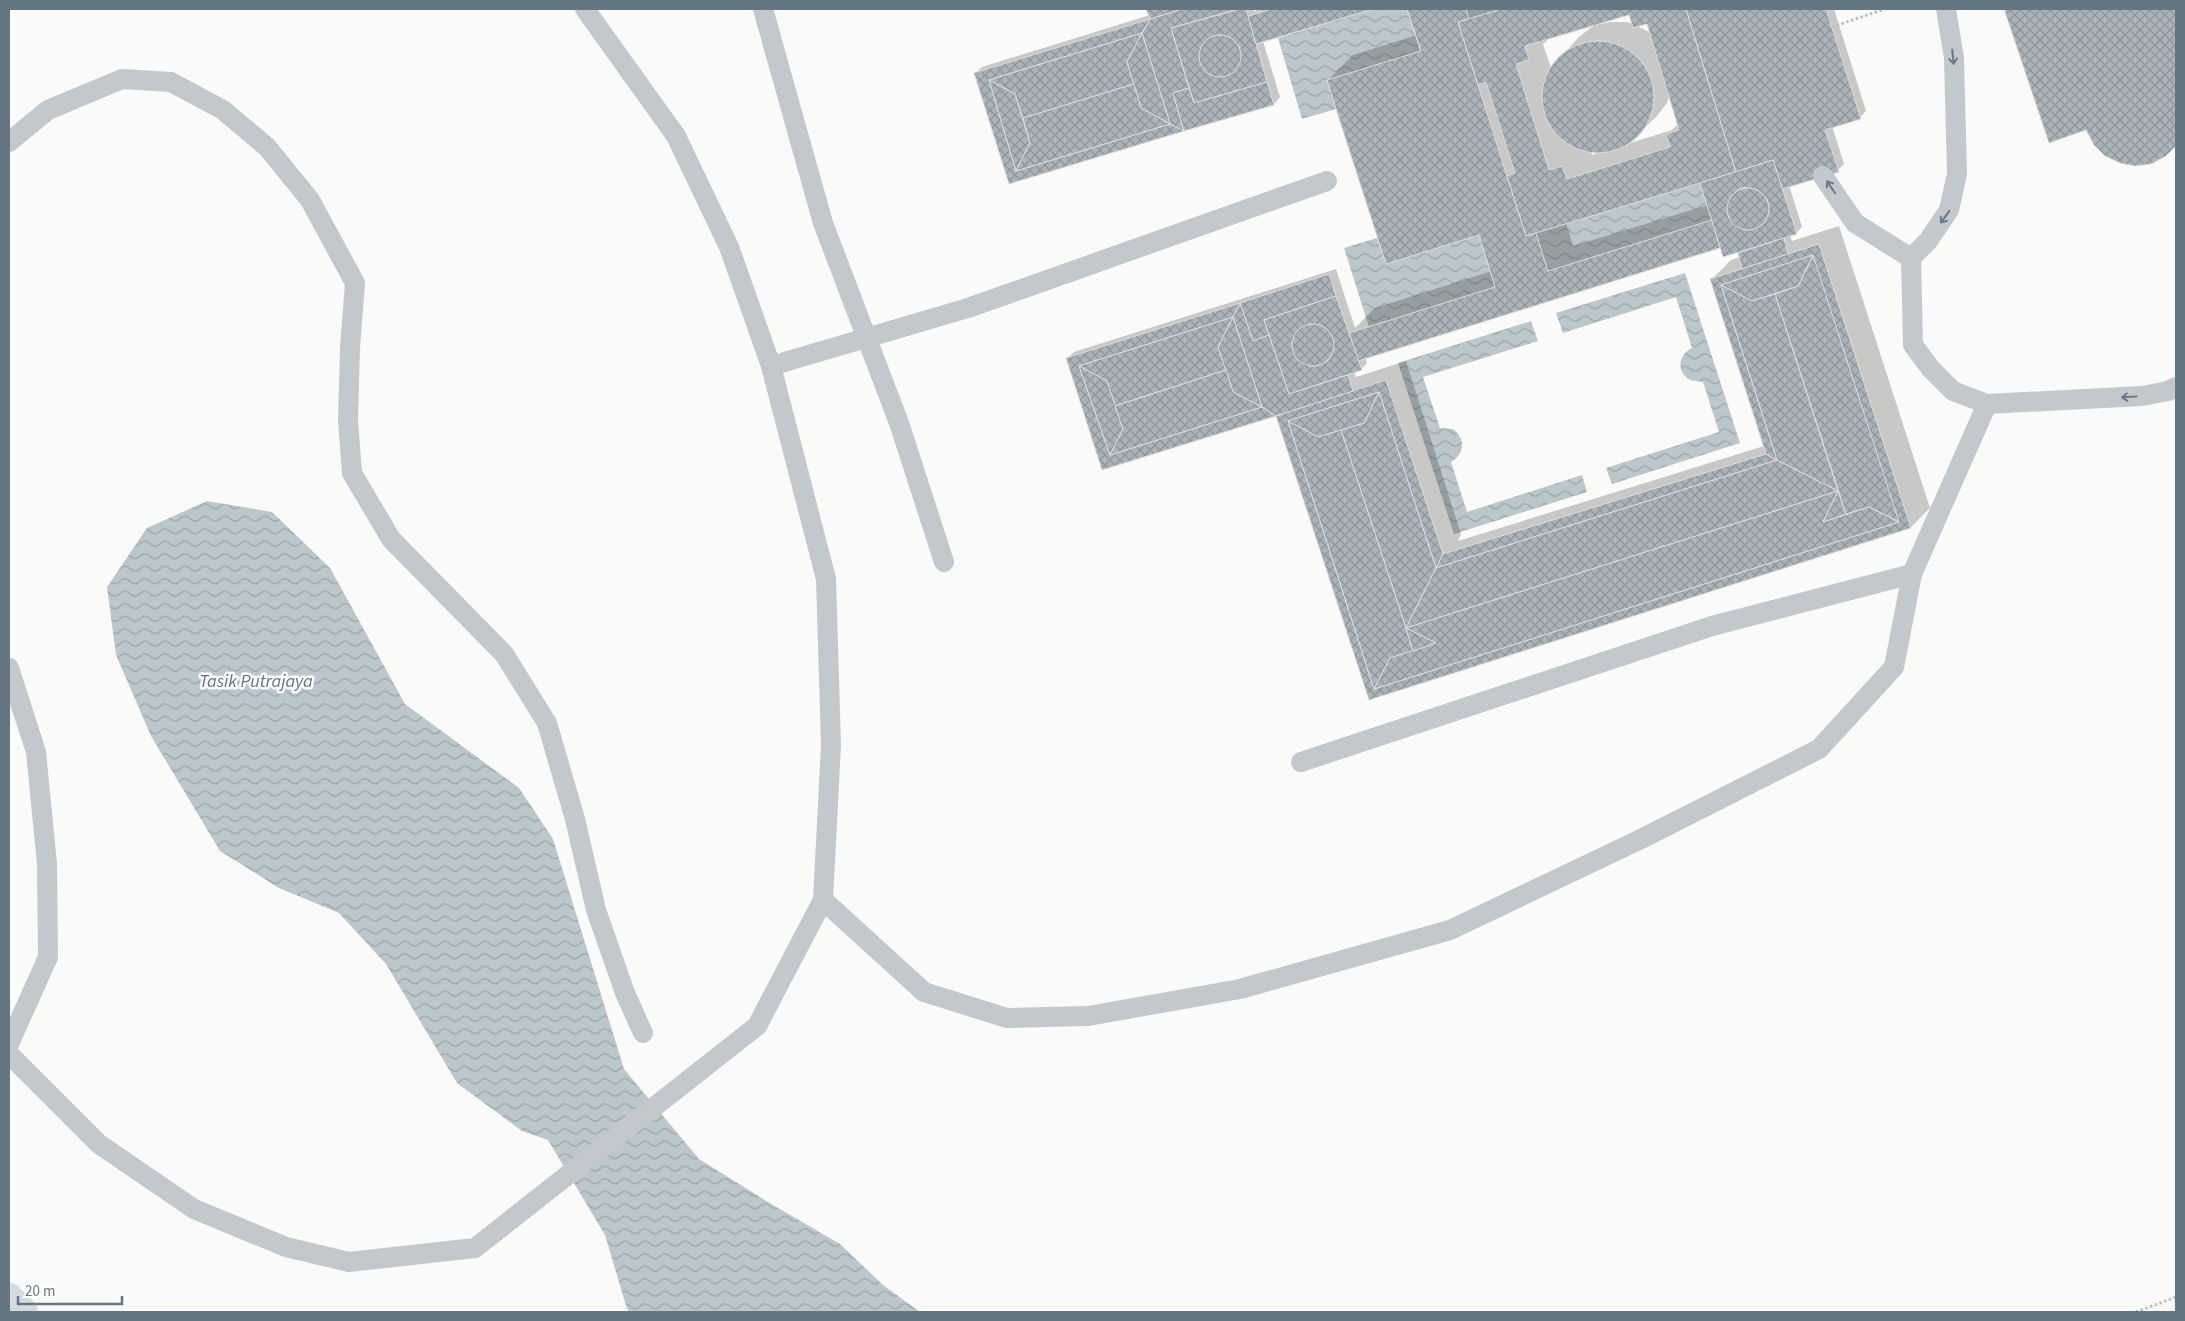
<svg xmlns="http://www.w3.org/2000/svg" width="2185" height="1321" font-family="'Source Sans 3',sans-serif">
  <style>
    .water { fill: url(#water-waves) }
    .shadow { fill: #0003; fill-rule: evenodd }
    .building { fill: url(#building-cross-hatch); stroke: #dcdcda; fill-rule: evenodd }
    .lines { fill: none; stroke-linecap: round; stroke-linejoin: round }
    .path { stroke: #bbbfc2; stroke-width: 3; stroke-dasharray: 2.5 2.5; stroke-linecap: butt }
    .service { stroke: #c3c8cc; stroke-width: 20 }
    .primary { stroke: #d6dbdf; stroke-width: 28 }
    .oneway { stroke: #6a7a87 }
    .labels { text-anchor: middle; stroke-width: 5; stroke-linejoin: round; paint-order: stroke }
    .water-label { font-size: 18px; font-style: italic; fill: #60757c; stroke: #fff }
  </style>
  <defs>
    <pattern id="water-waves" width="16" height="10" patternUnits="userSpaceOnUse" patternTransform="scale(1.25)"><rect width="16" height="10" fill="#bbc7cb"/><path d="M0 5q4-4 8 0t8 0" fill="none" stroke="#9ca6aa"/></pattern>
    <pattern id="building-cross-hatch" width="8" height="8" patternUnits="userSpaceOnUse" patternTransform="scale(1.25)"><rect width="8" height="8" fill="#aab3b9"/><path d="M0 0l8 8M0 8l8-8" fill="none" stroke="#8e969c"/></pattern>
  </defs>
  <rect width="100%" height="100%" fill="#fafaf8"/>
  <g class="water">
    <path d="M1373,9H1407L1420,51L1327,80L1336,109L1302,119L1278,38Z"/>
    <path d="M1466,9H1501L1469,19Z"/>
    <path d="M1700,183L1712,220L1548,271L1536,233Z"/>
    <path d="M1479,235L1495,287L1369,327L1344,248L1377,238L1386,264Z"/>
    <path d="M1685,273L1740,443L1612,484L1606,468L1719,432L1703,382L1690,380C1676,371 1678,355 1692,348L1676,297L1563,333L1556,313Z"/>
    <path d="M1531,321L1538,341L1423,377L1440,428L1453,429C1466,440 1465,453 1451,462L1467,512L1582,475L1587,492L1454,534L1398,363Z"/>
    <path d="M207,501L272,512L330,568L405,704L519,788L553,839L624,1069L699,1159L773,1205L840,1244L883,1285L920,1312H630L627,1309L605,1235L548,1140L522,1131L457,1083L386,964L339,913L279,888L220,851L151,736L116,655L107,587L147,528Z"/>
  </g>
  <g class="shadow">
    <path d="M1148,9H1254L1255,12L1257,9H1368L1263,41L1280,97L1274,104L1010,183L976,73L982,67L1150,15Z"/>
    <path d="M1408,9H1834L1866,111L1860,117L1832,126L1844,164L1838,170L1789,185L1802,227L1796,233L1790,235L1792,241L1839,226L1930,508L1911,527L1370,698L1282,412L1103,468L1068,358L1074,352L1336,269L1355,328L1375,308L1492,271L1480,234L1328,80L1353,55L1417,35ZM1630,13L1633,24L1627,22H1610L1601,24L1600,22ZM1647,22L1651,33L1637,26ZM1597,23L1579,37L1551,68L1543,44L1550,38ZM1670,94L1679,123L1672,130L1627,144L1656,117L1667,103ZM1591,151L1600,152L1592,155ZM1701,181L1708,205L1573,246L1566,222ZM1771,206L1769,216H1766ZM1721,245L1738,251L1740,257L1731,260L1711,280L1764,446L1458,541L1461,534L1406,361L1356,377L1354,371L1361,369L1367,363L1365,357ZM1740,269L1741,271L1733,274V271Z"/>
    <path d="M2005,9H2176V145L2165,155L2087,129L2049,141Z"/>
  </g>
  <g class="building">
    <path d="M1146,9H1183L1150,19Z"/>
    <path d="M1183,9H1230L1231,11L1171,28L1189,88L1173,93L1184,131L1170,124L1142,33L1150,19Z"/>
    <path d="M1240,9H1246L1267,82L1194,103L1171,28ZM1217,35L1230,37L1239,46L1241,53L1238,66L1229,75L1223,77L1210,74L1201,65L1199,58L1202,46L1211,37Z"/>
    <path d="M1272,9H1373L1256,44L1248,16Z"/>
    <path d="M1407,9H1466L1469,19L1458,22L1526,236L1536,233L1548,271L1712,220L1720,248L1358,361L1349,333L1495,287L1479,235L1386,264L1336,109L1327,80L1421,51Z"/>
    <path d="M1501,9H1686L1736,172L1526,236L1507,176L1515,173L1486,82L1478,85L1458,22ZM1629,15L1633,28L1647,24L1679,130L1666,134L1670,147L1567,179L1562,166L1549,170L1516,64L1529,60L1525,46Z"/>
    <path d="M1686,9H1826L1861,119L1825,130L1839,172L1782,189L1773,160L1736,172Z"/>
    <path d="M2004,9H2176V146L2166,156L2151,164L2135,166L2120,163L2105,156L2094,145L2086,130L2049,143Z"/>
    <path d="M1150,19L1142,33L989,80L1016,171L1170,124L1184,131L1009,184L974,73Z"/>
    <path d="M1142,33L1127,62L1134,84L1023,118L1015,94L989,80Z"/>
    <path d="M1142,33L1170,124L1141,108L1127,62Z"/>
    <circle cx="1220" cy="56" r="21"/>
    <circle cx="1598" cy="97" r="56"/>
    <circle cx="1598" cy="97" r="56"/>
    <path d="M989,80L1015,94L1030,143L1016,171Z"/>
    <path d="M1267,82L1274,105L1184,131L1173,93L1189,88L1194,103Z"/>
    <path d="M1134,84L1141,108L1170,124L1016,171L1030,143L1023,118Z"/>
    <path d="M1773,160L1797,234L1723,257L1700,183ZM1745,187L1758,190L1767,199L1769,206V212L1763,224L1751,230L1739,227L1729,218L1728,212L1730,198L1739,189Z"/>
    <circle cx="1748" cy="209" r="21"/>
    <path d="M1784,238L1788,254L1742,269L1738,253Z"/>
    <path d="M1819,244L1911,528L1869,507L1846,514L1775,294L1798,286Z"/>
    <path d="M1819,244L1911,528L1369,700L1276,416L1386,380L1443,554L1436,568L1379,392L1288,421L1374,689L1899,522L1813,255L1721,285L1777,460L1766,454L1710,279Z"/>
    <path d="M1813,255L1798,286L1752,301L1721,285Z"/>
    <path d="M1329,274L1336,296L1264,320L1269,335L1253,341L1240,303Z"/>
    <path d="M1721,285L1752,301L1775,294L1838,491L1777,460Z"/>
    <path d="M1336,296L1362,370L1289,394L1264,320ZM1309,324L1316,325L1327,330L1333,342L1334,349L1328,361L1316,366H1310L1298,360L1292,348V342L1298,330Z"/>
    <path d="M1240,303L1253,341L1269,335L1289,394L1348,375L1353,391L1276,416L1262,407L1233,317Z"/>
    <path d="M1240,303L1233,317L1079,366L1110,455L1262,407L1276,416L1102,470L1066,358Z"/>
    <path d="M1233,317L1218,347L1226,370L1139,398L1115,406L1107,381L1079,366Z"/>
    <path d="M1233,317L1262,407L1233,392L1218,347Z"/>
    <circle cx="1313" cy="345" r="21"/>
    <path d="M1079,366L1107,381L1123,429L1110,455Z"/>
    <path d="M1226,370L1233,392L1262,407L1110,455L1123,429L1115,406Z"/>
    <path d="M1379,392L1436,568L1406,628L1341,430L1364,423Z"/>
    <path d="M1379,392L1364,423L1318,437L1288,421Z"/>
    <path d="M1288,421L1318,437L1341,430L1406,628L1413,651L1390,658L1374,689Z"/>
    <path d="M1766,454L1777,460L1436,568L1443,554Z"/>
    <path d="M1777,460L1838,491L1406,628L1436,568Z"/>
    <path d="M1838,491L1823,522L1869,507L1899,522L1374,689L1390,658L1436,643L1406,628Z"/>
    <path d="M1838,491L1846,514L1823,522Z"/>
    <path d="M1406,628L1436,643L1413,651Z"/>
  </g>
  <g class="lines">
    <g class="path">
      <path d="M1832,27L1885,9"/>
      <path d="M2136,1312L2176,1297"/>
    </g>
    <g class="service">
      <path d="M763,9L823,223L899,423L944,562"/>
      <path d="M9,142L48,110L122,79L171,82L223,110L267,147L310,200L355,283L350,348L348,420L352,473L391,539L504,654L547,723L575,819L596,910L625,993L643,1033"/>
      <path d="M1823,176L1855,223L1911,258L1928,241L1949,210L1957,174L1954,58L1946,9"/>
      <path d="M771,366L968,308L1327,181"/>
      <path d="M1987,404L2142,396L2168,391L2176,387"/>
      <path d="M9,668L36,752L47,864L48,957L9,1044"/>
      <path d="M1301,762L1712,626L1912,574"/>
      <path d="M823,900L924,992L1007,1018L1088,1016L1240,989L1450,930L1639,840L1819,749L1894,667L1912,574L1987,404L1953,391L1931,369L1913,345L1911,258"/>
      <path d="M9,1054L99,1144L194,1209L286,1247L349,1262L475,1248L757,1026L823,900L831,745L826,579L771,366L729,247L676,136L585,9"/>
    </g>
    <path class="primary" d="M9,1297L24,1312"/>
  </g>
  <defs><path id="oneway-shaft" d="M-6 0H5M1.5-3L5.5 0L1.5 3" fill="none" stroke-width="1.6" stroke-linecap="round" stroke-linejoin="round" transform="scale(1.25)"/></defs>
  <g class="oneway">
    <use href="#oneway-shaft" transform="translate(1953 57) rotate(84)"/>
    <use href="#oneway-shaft" transform="translate(1831 187) rotate(-124)"/>
    <use href="#oneway-shaft" transform="translate(1945 217) rotate(125)"/>
    <use href="#oneway-shaft" transform="translate(2129 397) rotate(177)"/>
  </g>
  <g class="labels">
    <g class="water-label">
      <text x="256" y="687">Tasik Putrajaya</text>
    </g>
  </g>
  <rect width="2185" height="1321" fill="none" stroke="#657683" stroke-width="20"/>
  <path d="M18 1296v8h104v-8" fill="none" stroke="#657683" stroke-width="2.5"/>
  <text x="25" y="1296" font-size="15" fill="#657683" stroke="#ffffff" stroke-width="4" paint-order="stroke">20 m</text>
</svg>
